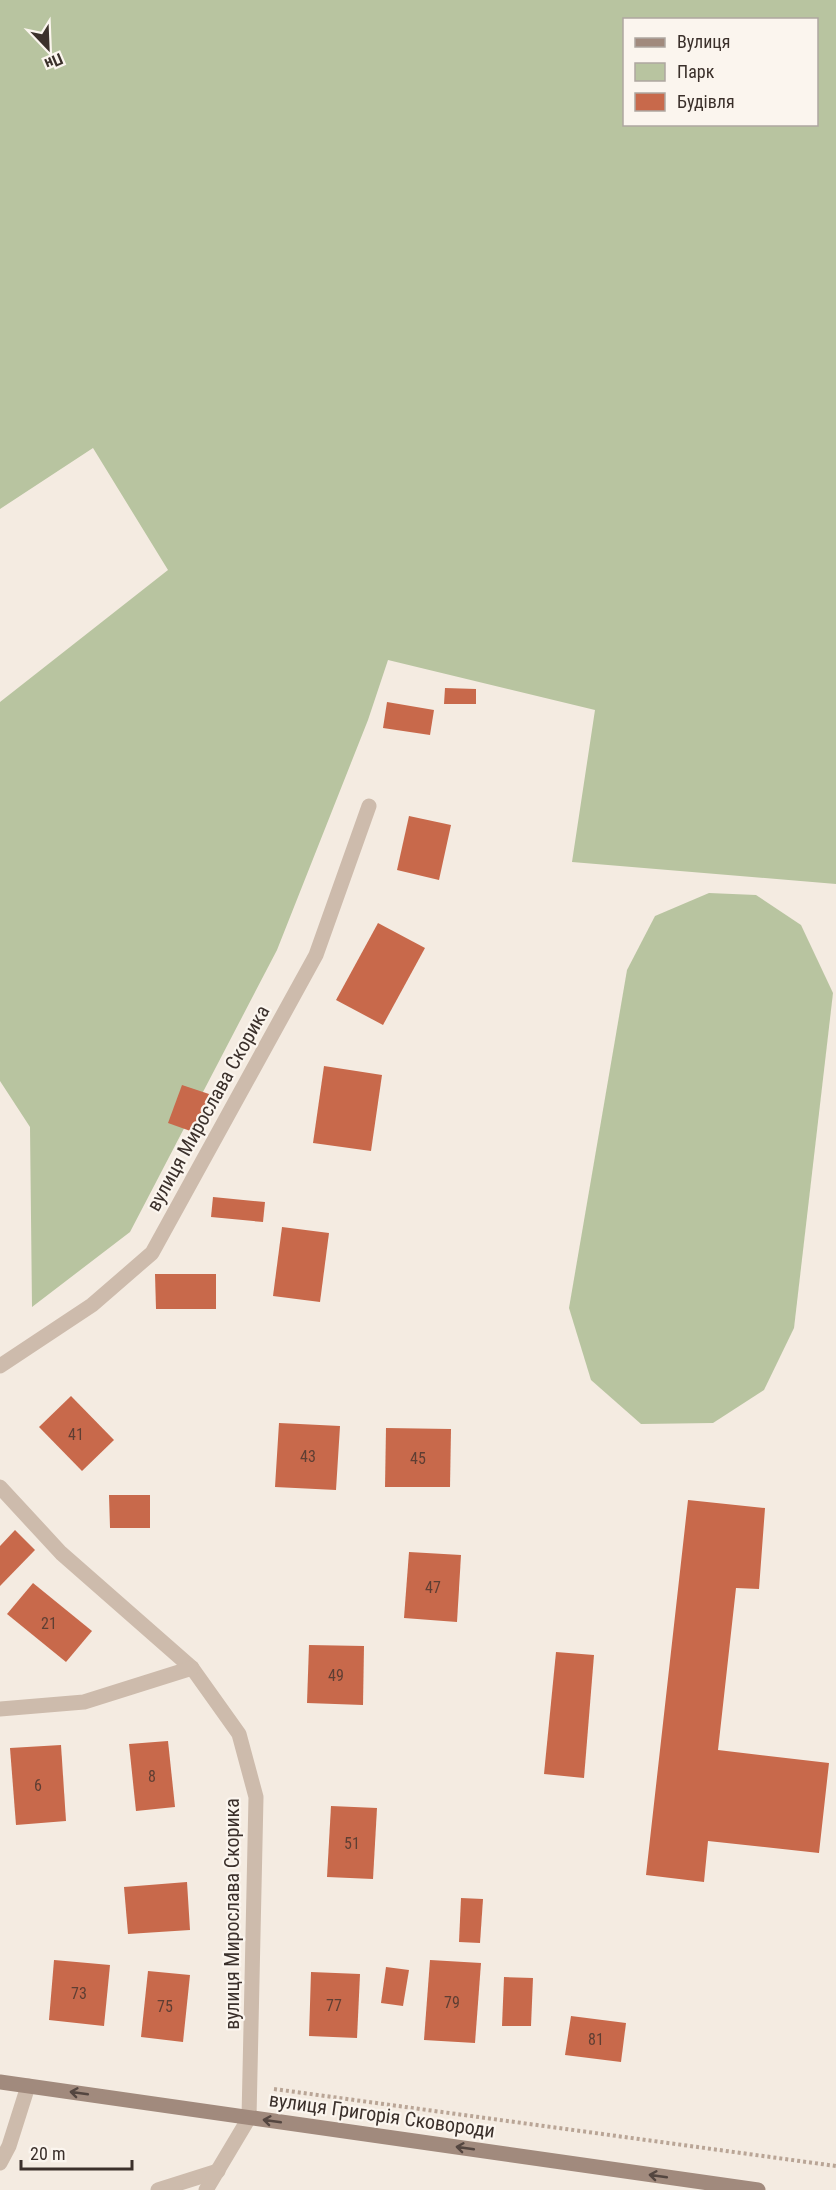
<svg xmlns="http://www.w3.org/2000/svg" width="836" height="2190" font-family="'Roboto Condensed',sans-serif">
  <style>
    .green { fill: #b8c4a0; fill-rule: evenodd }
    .building { fill: #c8694b }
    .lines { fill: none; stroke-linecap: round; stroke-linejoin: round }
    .path { stroke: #b9a596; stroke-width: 4; stroke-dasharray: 3 3; stroke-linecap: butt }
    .lane { stroke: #cdbbac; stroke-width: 15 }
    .street { stroke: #cdbbac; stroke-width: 15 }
    .secondary { stroke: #a18a7d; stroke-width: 15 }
    .oneway { stroke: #544640 }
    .labels { text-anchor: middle; stroke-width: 4.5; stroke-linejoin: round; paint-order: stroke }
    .number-label { font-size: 16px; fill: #5e3e33 }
    .street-label { font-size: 20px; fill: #3b302b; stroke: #fbf5ee }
  </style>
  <rect width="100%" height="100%" fill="#f4ebe1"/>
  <g class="green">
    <path d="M0,0H836V884L572,862L595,710L388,660L368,720L277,950L130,1232L32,1307L30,1127L0,1081V702L168,570L93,448L0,509ZM624,20H816V124H624Z"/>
    <path d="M709,893L756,895L801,925L833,993L794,1328L764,1390L713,1423L641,1424L591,1380L569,1308L627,970L655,916Z"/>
  </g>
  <g class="building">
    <path d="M445,688L476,689V704H444Z"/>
    <path d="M387,702L434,710L430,735L383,728Z"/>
    <path d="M409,816L451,825L439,880L397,870Z"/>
    <path d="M378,923L425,948L383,1025L336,1000Z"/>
    <path d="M324,1066L382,1075L371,1151L313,1143Z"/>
    <path d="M182,1085L209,1094L196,1133L168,1123Z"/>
    <path d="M213,1197L265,1202L263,1222L211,1217Z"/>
    <path d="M282,1227L329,1233L320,1302L273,1296Z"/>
    <path d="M155,1274H216V1309H156Z"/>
    <path d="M71,1396L114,1440L82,1471L39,1427Z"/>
    <path d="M279,1423L340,1426L336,1490L275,1487Z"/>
    <path d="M386,1428L451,1429L450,1487H385Z"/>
    <path d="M109,1495H150V1528H110Z"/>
    <path d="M688,1500L765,1508L759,1589L736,1588L718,1750L829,1763L819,1853L708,1841L704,1882L646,1875Z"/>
    <path d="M15,1530L35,1550L0,1586V1546Z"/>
    <path d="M409,1552L461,1555L457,1622L404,1618Z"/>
    <path d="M33,1583L92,1631L66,1662L7,1614Z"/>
    <path d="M309,1645L364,1646L363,1705L307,1703Z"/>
    <path d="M556,1652L594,1655L584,1778L544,1774Z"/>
    <path d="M168,1741L175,1807L136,1811L129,1744Z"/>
    <path d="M61,1745L66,1821L16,1825L10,1748Z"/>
    <path d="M331,1806L377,1808L373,1879L327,1877Z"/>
    <path d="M187,1882L190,1930L128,1934L124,1887Z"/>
    <path d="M461,1898L483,1899L480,1943L459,1942Z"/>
    <path d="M54,1960L110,1965L104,2026L49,2020Z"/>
    <path d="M430,1960L481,1963L475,2043L424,2040Z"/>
    <path d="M386,1967L409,1970L403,2006L381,2003Z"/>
    <path d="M148,1971L190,1975L183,2042L141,2037Z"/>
    <path d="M311,1972L360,1974L357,2038L309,2036Z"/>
    <path d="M504,1977L533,1978L531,2026H502Z"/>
    <path d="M571,2016L626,2023L621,2062L565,2055Z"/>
  </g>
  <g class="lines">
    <path class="path" d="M274,2089L836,2166"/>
    <g class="lane">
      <path d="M0,2163L9,2146L28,2086"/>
      <path d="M158,2190L218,2171"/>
      <path d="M206,2190L249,2118"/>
    </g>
    <g class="street">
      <path d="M0,1366L92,1305L152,1253L316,955L369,806"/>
      <path d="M0,1487L61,1553L192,1668L239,1734L256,1797L249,2118"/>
      <path d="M0,1709L84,1702L192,1668"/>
    </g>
    <path class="secondary" d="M0,2082L758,2190"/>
  </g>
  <defs><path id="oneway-shaft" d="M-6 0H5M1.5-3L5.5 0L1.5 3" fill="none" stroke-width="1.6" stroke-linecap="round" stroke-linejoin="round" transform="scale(1.5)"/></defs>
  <g class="oneway">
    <use href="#oneway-shaft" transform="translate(79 2093) rotate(-172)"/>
    <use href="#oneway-shaft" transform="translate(272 2121) rotate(-172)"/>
    <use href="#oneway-shaft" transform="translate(465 2148) rotate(-172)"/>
    <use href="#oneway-shaft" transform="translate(658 2176) rotate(-172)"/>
  </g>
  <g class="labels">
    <g class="number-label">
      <text x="76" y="1440">41</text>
      <text x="308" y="1462">43</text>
      <text x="418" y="1464">45</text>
      <text x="433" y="1593">47</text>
      <text x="49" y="1629">21</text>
      <text x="336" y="1681">49</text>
      <text x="152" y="1782">8</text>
      <text x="38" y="1791">6</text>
      <text x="352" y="1849">51</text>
      <text x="79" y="1999">73</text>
      <text x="452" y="2008">79</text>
      <text x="334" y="2011">77</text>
      <text x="165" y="2012">75</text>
      <text x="596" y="2045">81</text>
    </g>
    <g class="street-label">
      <text transform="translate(208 1108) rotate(-61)" y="7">вулиця Мирослава Скорика</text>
      <text transform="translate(232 1914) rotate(-90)" y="7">вулиця Мирослава Скорика</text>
      <text transform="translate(382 2115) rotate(8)" y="7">вулиця Григорія Сковороди</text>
    </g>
  </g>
  <rect x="623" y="18" width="195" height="108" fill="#fbf5ee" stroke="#aea6a0" stroke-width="1.5"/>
  <rect x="635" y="38" width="30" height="9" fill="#a18a7d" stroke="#aea6a0" stroke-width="1.5"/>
  <text x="677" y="48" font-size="18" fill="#3b302b">Вулиця</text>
  <rect x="635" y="63" width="30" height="18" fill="#b8c4a0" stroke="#aea6a0" stroke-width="1.5"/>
  <text x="677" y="78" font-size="18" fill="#3b302b">Парк</text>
  <rect x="635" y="93" width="30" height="18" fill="#c8694b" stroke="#aea6a0" stroke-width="1.5"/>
  <text x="677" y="108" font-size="18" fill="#3b302b">Будівля</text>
  <g transform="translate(48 48) rotate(157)" stroke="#fbf5ee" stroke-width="4.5" paint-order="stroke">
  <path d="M0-4.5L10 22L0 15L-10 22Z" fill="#3b302b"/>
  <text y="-9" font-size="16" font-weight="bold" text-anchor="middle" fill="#3b302b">Пн</text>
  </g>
  <path d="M21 2160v9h111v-9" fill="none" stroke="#3b302b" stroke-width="3"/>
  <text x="30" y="2160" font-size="18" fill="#3b302b" stroke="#fbf5ee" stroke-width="4.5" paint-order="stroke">20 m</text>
</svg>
